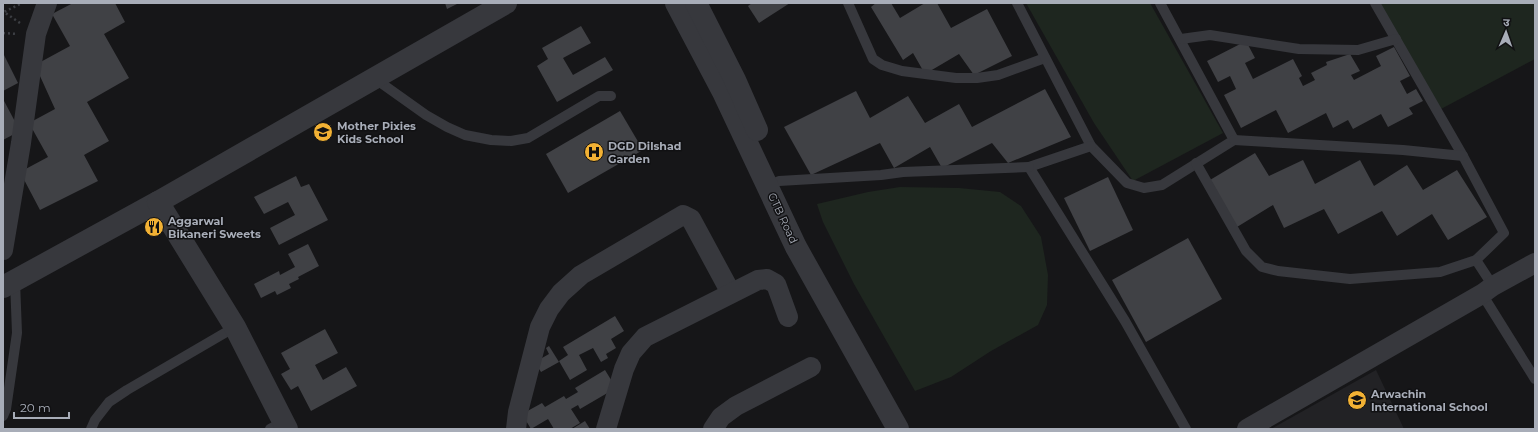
<svg xmlns="http://www.w3.org/2000/svg" width="1538" height="432" font-family="Montserrat,'Noto Sans Devanagari',sans-serif">
  <style>
    .built { fill: #222225 }
    .green { fill: #1e261f }
    .building { fill: #404145 }
    .lines { fill: none; stroke-linecap: round; stroke-linejoin: round }
    .path { stroke: #3d3f44; stroke-width: 2.5; stroke-dasharray: 2 3; stroke-linecap: butt }
    .service { stroke: #37383d; stroke-width: 10 }
    .minor { stroke: #37383d; stroke-width: 20 }
    .tertiary { stroke: #37383d; stroke-width: 22 }
    .labels { text-anchor: middle; stroke-width: 3; stroke-linejoin: round; paint-order: stroke }
    .poi-label { font-size: 11px; font-weight: bold; fill: #a8adb8; stroke: #111113; text-anchor: start }
    .street-label { font-size: 11px; fill: #a8adb8; stroke: #111113 }
  </style>
  <rect width="100%" height="100%" fill="#161618"/>
  <path class="built" d="M1376,370L1404,429H1271Z"/>
  <g class="green">
    <path d="M1026,3H1150L1223,133L1133,181L1094,123Z"/>
    <path d="M1378,3H1535V59L1441,109Z"/>
    <path d="M900,187L959,188L1000,192L1021,206L1041,237L1048,275L1047,305L1038,325L991,351L951,377L915,391L854,284L823,222L817,204L868,192Z"/>
  </g>
  <g class="building">
    <path d="M73,3H115L125,22L104,34L129,78L87,102L109,141L84,155L98,181L40,210L20,172L48,157L29,123L55,109L35,65L70,46L52,14Z"/>
    <path d="M445,3H459L447,9Z"/>
    <path d="M752,3H790L759,23L748,6Z"/>
    <path d="M876,3H891L900,18L925,3H937L951,28L987,9L1012,56L974,75L959,54L925,74L913,53L903,60L871,7Z"/>
    <path d="M581,26L591,43L563,58L573,75L605,57L613,70L557,102L537,66L548,59L542,48Z"/>
    <path d="M1246,41L1255,58L1245,63L1253,79L1293,59L1302,76L1299,78L1303,86L1315,80L1311,73L1327,65L1326,62L1350,54L1360,71L1351,75L1354,80L1381,66L1376,56L1394,47L1410,76L1400,81L1407,94L1416,89L1423,101L1409,108L1413,114L1388,127L1381,114L1353,129L1348,120L1333,128L1326,113L1288,133L1276,110L1241,128L1224,95L1236,89L1230,76L1218,82L1207,61Z"/>
    <path d="M3,53L18,83L3,91Z"/>
    <path d="M1045,89L1071,137L1008,163L992,143L942,168L930,147L894,168L880,143L811,175L784,127L856,91L870,118L908,96L925,123L959,104L972,127Z"/>
    <path d="M3,99L20,131L3,140Z"/>
    <path d="M620,111L643,150L568,193L546,154Z"/>
    <path d="M1255,153L1269,176L1303,160L1315,184L1360,160L1374,186L1407,165L1423,190L1457,170L1487,217L1448,240L1432,214L1397,236L1382,211L1338,234L1324,209L1284,228L1273,205L1237,227L1210,180Z"/>
    <path d="M296,176L301,187L309,184L328,220L279,245L270,228L295,215L288,202L264,214L254,197Z"/>
    <path d="M1108,177L1133,230L1090,251L1064,198Z"/>
    <path d="M1188,238L1222,299L1146,342L1112,280Z"/>
    <path d="M308,244L319,266L298,277L299,279L289,284L291,288L277,295L275,291L261,298L254,284L279,271L280,275L295,267L288,254Z"/>
    <path d="M615,316L624,331L611,339L616,348L606,354L608,358L601,362L593,348L579,355L587,370L570,380L559,361L568,355L563,347Z"/>
    <path d="M325,329L338,353L315,365L323,380L346,367L357,386L311,411L298,386L291,390L281,374L290,369L281,353Z"/>
    <path d="M549,346L559,362L541,372L535,362L549,354L546,348Z"/>
    <path d="M605,370L616,388L580,409L578,405L571,409L580,423L570,429H554L548,419L531,429L522,414L542,403L545,407L564,396L566,399L578,392L575,388Z"/>
    <path d="M585,421L590,429H572Z"/>
  </g>
  <g class="lines">
    <g class="path">
      <path d="M20,23L4,12L22,3"/>
      <path d="M3,33L18,34"/>
    </g>
    <g class="service">
      <path d="M848,3L873,59L882,65L902,71L956,78H977L998,75L1045,58"/>
      <path d="M1017,3L1091,146L1127,183L1144,188L1162,185L1234,140L1160,3"/>
      <path d="M1375,3L1463,156L1504,233L1476,260"/>
      <path d="M1181,39L1210,35L1299,49L1358,50L1396,39"/>
      <path d="M374,78L426,115L447,127L465,135L491,140L511,141L528,138L599,96H611"/>
      <path d="M1234,140L1403,150L1463,156"/>
      <path d="M1091,146L1029,167L1125,321L1186,429"/>
      <path d="M1196,163L1246,251L1262,267L1278,271L1350,279L1440,272L1476,260L1493,286"/>
      <path d="M767,186L779,181L881,175L903,172L1029,167"/>
      <path d="M1482,294L1535,379"/>
      <path d="M3,416L6,409L17,333L15,281"/>
      <path d="M91,429L95,420L109,402L127,390L235,327"/>
      <path d="M270,429L283,422"/>
    </g>
    <g class="minor">
      <path d="M3,250L21,143L36,34L47,3"/>
      <path d="M516,429L518,412L540,327L549,309L561,293L581,275L683,215L691,219L731,293"/>
      <path d="M606,429L624,369L631,353L645,337L758,280L767,279L776,284L788,317"/>
      <path d="M713,429L721,417L736,406L811,367"/>
      <path d="M1247,429L1482,294L1493,286L1535,263"/>
    </g>
    <g class="tertiary">
      <path d="M676,3L723,92L796,247L898,429"/>
      <path d="M696,3L735,80L757,130"/>
      <path d="M3,287L158,202"/>
      <path d="M287,429L235,327L158,202L506,3"/>
    </g>
  </g>
  <defs>
    <g id="school-disc" transform="scale(1)"><circle r="9.5" fill="#f2b134" stroke="#111113"/><path d="M0-5L7-2L0 1L-7-2ZM-4 1L0 2.5L4 1V4Q0 6-4 4Z" fill="#111"/></g>
    <g id="hospital-disc" transform="scale(1)"><circle r="9.5" fill="#f2b134" stroke="#111113"/><path d="M-5-5h3v3.5h4V-5h3V5h-3V1.5h-4V5h-3Z" fill="#111"/></g>
    <g id="restaurant-disc" transform="scale(1)"><circle r="9.5" fill="#f2b134" stroke="#111113"/><path d="M-5-6h1v4h1v-4h1v4h1v-4h1v5L-1.5 .5V6h-2V.5L-5-1ZM5-6V6H3V1.5H1.5Q1.5-4 5-6Z" fill="#111"/></g>
  </defs>
  <g fill-rule="evenodd">
    <use href="#school-disc" x="323" y="132"/>
    <use href="#hospital-disc" x="594" y="152"/>
    <use href="#restaurant-disc" x="154" y="227"/>
    <use href="#school-disc" x="1357" y="400"/>
  </g>
  <g class="labels">
    <g class="poi-label">
      <text x="337" y="130">Mother Pixies<tspan x="337" dy="13">Kids School</tspan></text>
      <text x="608" y="150">DGD Dilshad<tspan x="608" dy="13">Garden</tspan></text>
      <text x="168" y="225">Aggarwal<tspan x="168" dy="13">Bikaneri Sweets</tspan></text>
      <text x="1371" y="398">Arwachin<tspan x="1371" dy="13">International School</tspan></text>
    </g>
    <g class="street-label">
      <text transform="translate(783 218) rotate(65)" y="4">GTB Road</text>
    </g>
  </g>
  <rect width="1538" height="432" fill="none" stroke="#a8adb8" stroke-width="8"/>
  <g transform="translate(1506 32) rotate(2)" stroke="#111113" stroke-width="3" paint-order="stroke">
  <path d="M0-3L7 15L0 10L-7 15Z" fill="#a8adb8"/>
  <text y="-6" font-size="11" font-weight="bold" text-anchor="middle" fill="#a8adb8">उ</text>
  </g>
  <path d="M14 412v6h55v-6" fill="none" stroke="#a8adb8" stroke-width="2"/>
  <text x="20" y="412" font-size="12" fill="#a8adb8" stroke="#111113" stroke-width="3" paint-order="stroke">20 m</text>
</svg>
